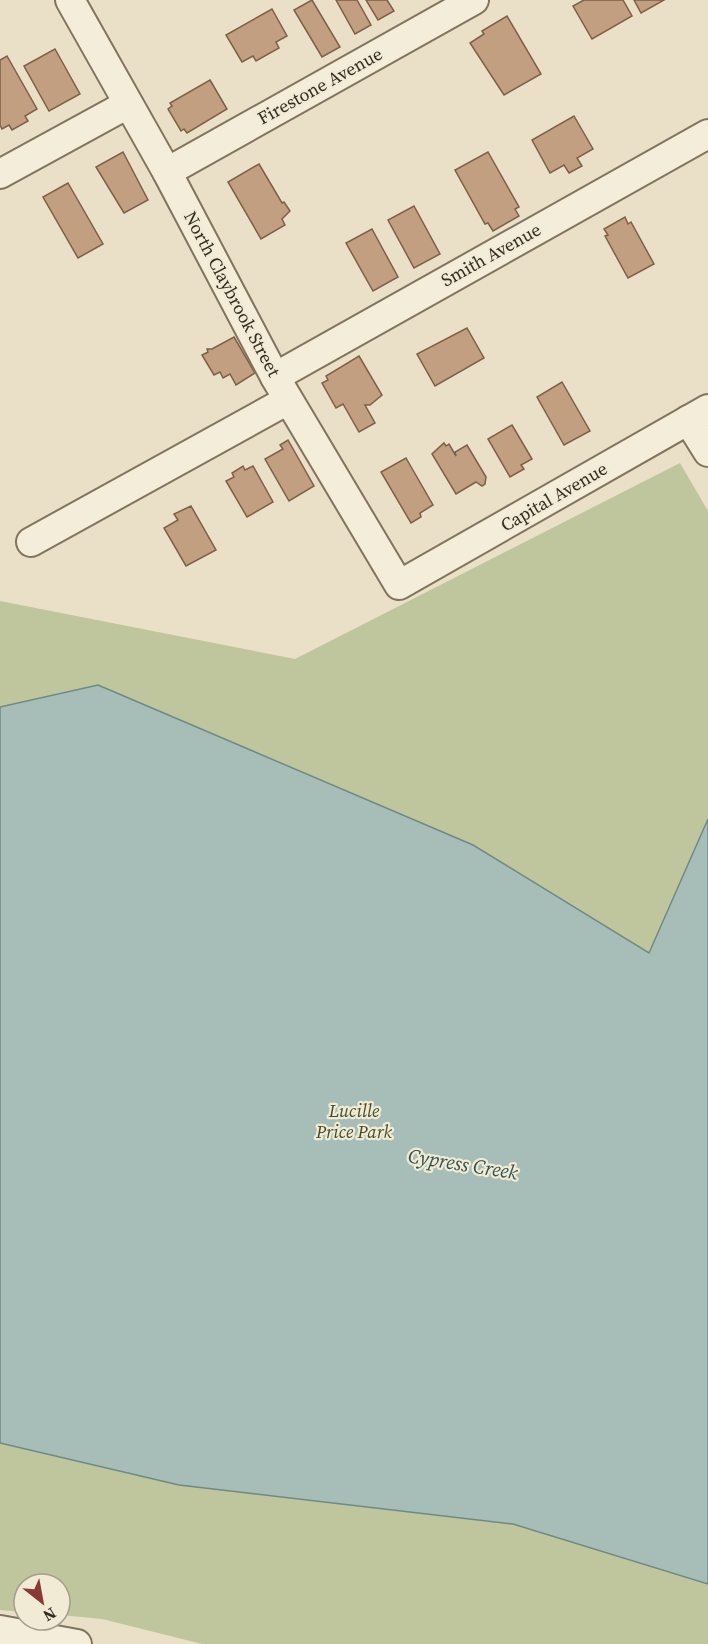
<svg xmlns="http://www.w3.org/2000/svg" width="708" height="1644" font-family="'Source Serif 4',serif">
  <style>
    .green { fill: #bfc59c }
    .water { fill: #a7bdb7; stroke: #6f8a85; stroke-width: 1.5 }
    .building { fill: #c29f81; stroke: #7e5f47; stroke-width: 1.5 }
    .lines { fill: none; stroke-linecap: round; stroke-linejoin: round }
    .street-casing { stroke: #82735e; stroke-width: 32 }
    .street { stroke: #f4edd9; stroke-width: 28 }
    .labels { text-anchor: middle; stroke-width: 4.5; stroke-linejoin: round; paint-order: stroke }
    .street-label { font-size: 18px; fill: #342b20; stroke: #f1ead5 }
    .park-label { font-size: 18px; font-style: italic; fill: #434e29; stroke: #f1ead5 }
    .water-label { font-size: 20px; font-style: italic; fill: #315251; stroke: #f1ead5 }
  </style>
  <rect width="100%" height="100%" fill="#e9e0c7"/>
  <path class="green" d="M680,463L708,511V1644H202L102,1619L60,1615V1584H24V1612L0,1610V601L295,659Z"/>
  <path class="water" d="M98,685L473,845L649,953L708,819V1584L513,1524L179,1485L0,1443V707Z"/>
  <g class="building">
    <path d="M312,0L340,47L322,57L294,10Z"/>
    <path d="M336,0H357L371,25L355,34Z"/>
    <path d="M366,0H387L394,11L378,20Z"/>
    <path d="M584,0H623L632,16L592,39L573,6Z"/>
    <path d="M634,0H664L641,13Z"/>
    <path d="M272,9L287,36L276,42L279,48L256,61L253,56L242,62L226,35Z"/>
    <path d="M507,16L541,74L504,95L470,43L484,34L482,31Z"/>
    <path d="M55,49L80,94L49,111L24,66Z"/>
    <path d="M7,56L37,109L25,116L28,121L12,130L9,125L2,129L0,125V60Z"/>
    <path d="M210,80L227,109L187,133L184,129L181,131L168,109L172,106L170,103Z"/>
    <path d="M574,116L593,149L577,158L582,166L569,173L564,165L550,173L532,140Z"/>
    <path d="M123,152L148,200L124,213L96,167Z"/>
    <path d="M488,152L519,207L515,209L519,216L493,231L488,223L485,224L455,170Z"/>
    <path d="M259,164L282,203L284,202L290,211L282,219L285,225L261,239L228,182Z"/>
    <path d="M68,183L103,244L78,258L43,197Z"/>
    <path d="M414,206L440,254L414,268L388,220Z"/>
    <path d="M625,217L628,224L631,222L654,264L628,278L605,236L608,235L604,229Z"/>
    <path d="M372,229L398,277L373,291L346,243Z"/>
    <path d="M467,328L484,358L435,386L417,354Z"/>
    <path d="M234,337L255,373L236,385L230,374L223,378L220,372L214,375L202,355L208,352L207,349H212Z"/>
    <path d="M359,356L382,395L370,405H365L375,423L359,432L343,404L336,408L322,383L328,380L326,376Z"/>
    <path d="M562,382L590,431L564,445L537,397Z"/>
    <path d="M512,425L532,459L521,465L524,469L510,477L488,439Z"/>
    <path d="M288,440L314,486L289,501L265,459L283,449L280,445Z"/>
    <path d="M444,443L446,446L449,444L456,456L455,452L467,445L486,477L485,484L482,486L476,482L456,494L432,454Z"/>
    <path d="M406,458L433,505L420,513L421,517L411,523L381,472Z"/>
    <path d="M243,466L245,470L253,466L273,502L247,517L226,481L234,477L232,473Z"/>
    <path d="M191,506L216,550L186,566L164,528L178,520L174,514Z"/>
  </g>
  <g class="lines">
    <g class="street-casing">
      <g id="street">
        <path d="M70,0L167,172L275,377L399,585L708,409"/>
        <path d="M167,172L474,0"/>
        <path d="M0,174L128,104"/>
        <path d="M275,377L708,134"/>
        <path d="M688,420L708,452"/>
        <path d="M31,542L288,400"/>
        <path d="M0,1630L77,1644"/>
      </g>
    </g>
    <use href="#street" class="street"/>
  </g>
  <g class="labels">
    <g class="street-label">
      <text transform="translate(320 86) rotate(-29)" y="6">Firestone Avenue</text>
      <text transform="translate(491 255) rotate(-29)" y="6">Smith Avenue</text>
      <text transform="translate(232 294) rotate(62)" y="6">North Claybrook Street</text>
      <text transform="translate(554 497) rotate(-30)" y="6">Capital Avenue</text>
    </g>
    <g class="park-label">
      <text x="354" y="1117">Lucille<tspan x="354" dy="21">Price Park</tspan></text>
    </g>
    <g class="water-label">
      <text transform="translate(463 1164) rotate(9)" y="7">Cypress Creek</text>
    </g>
  </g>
  <g transform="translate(42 1602) rotate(149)"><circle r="28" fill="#f1ead5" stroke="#a59e8d" stroke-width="1.5"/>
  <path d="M0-4.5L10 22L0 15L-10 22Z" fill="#893936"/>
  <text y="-9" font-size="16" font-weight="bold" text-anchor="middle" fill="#342b20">N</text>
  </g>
</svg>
